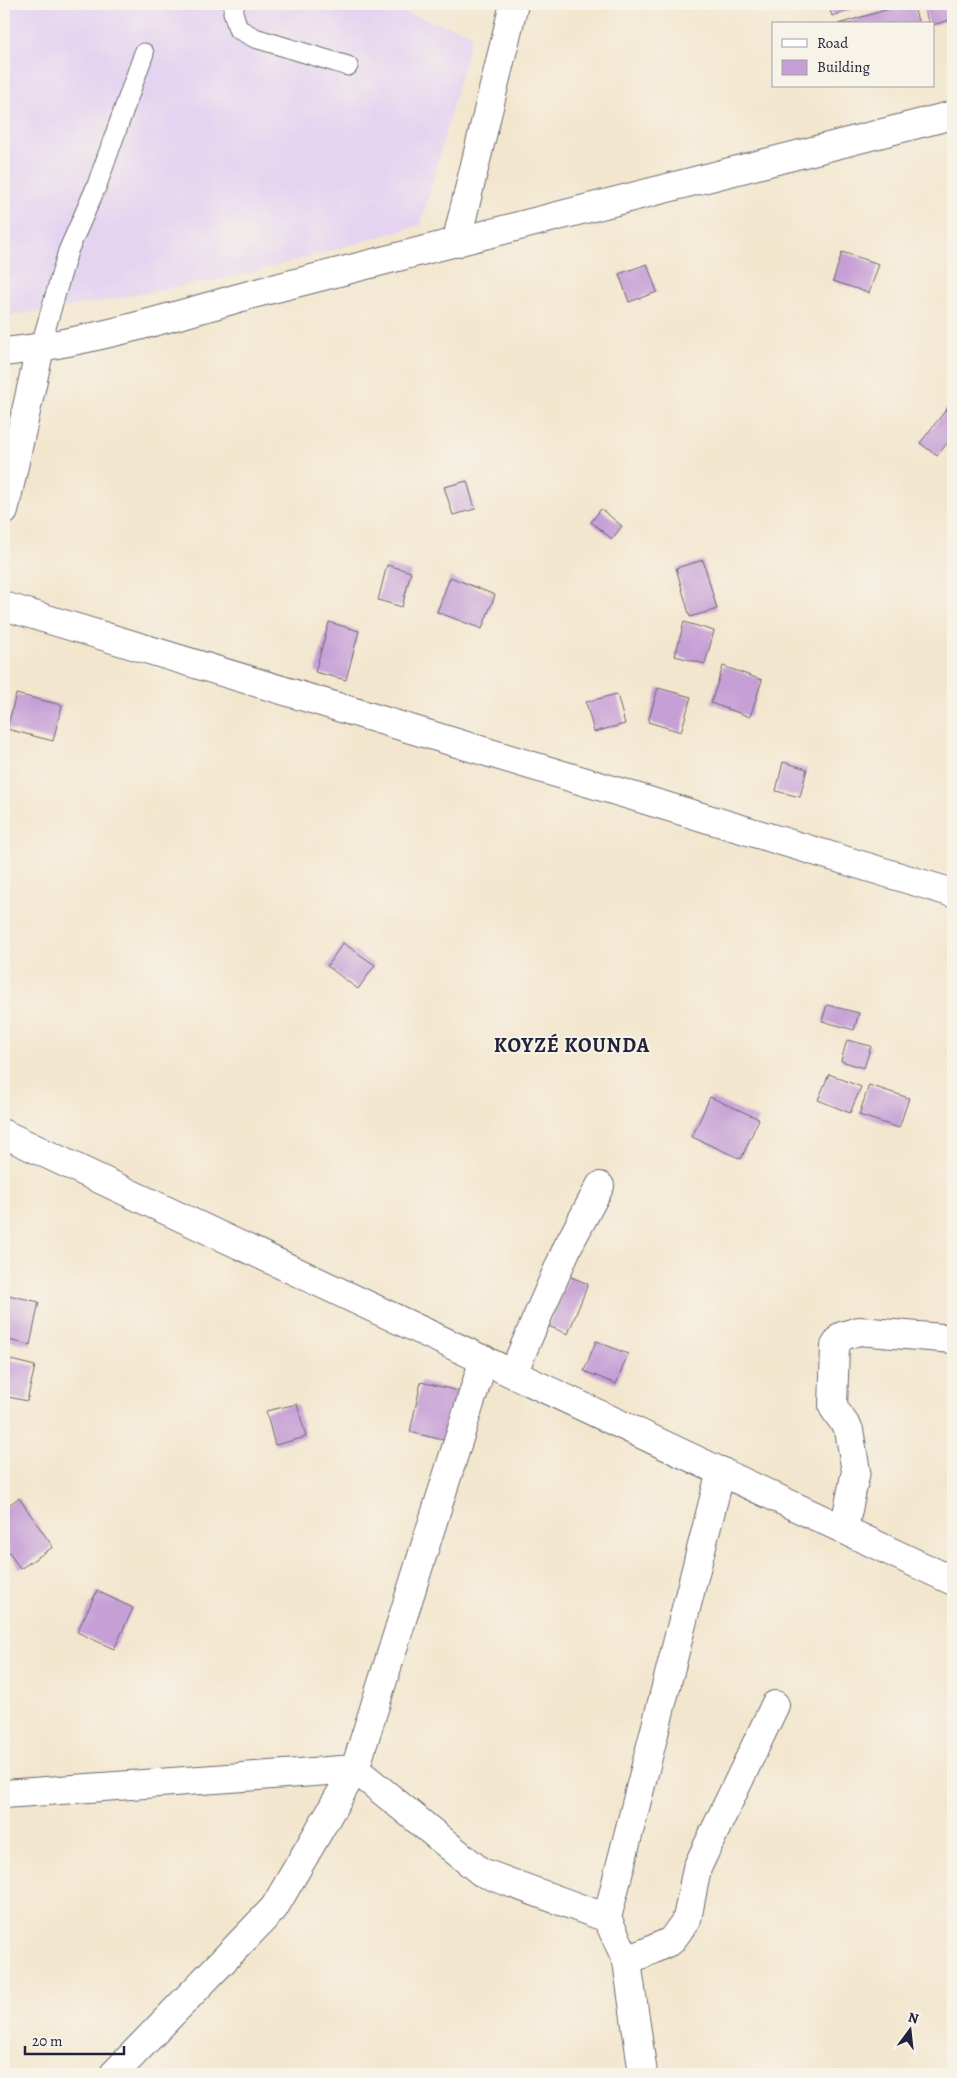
<svg xmlns="http://www.w3.org/2000/svg" width="957" height="2078" font-family="Alegreya,serif">
  <style>
    .built { fill: #e4d3f1 }
    .building { fill: #c69fd6 }
    .lines { fill: none; stroke-linecap: round; stroke-linejoin: round }
    .service-casing { stroke: #6b676e; stroke-width: 21 }
    .minor-casing { stroke: #6b676e; stroke-width: 30 }
    .tertiary-casing { stroke: #6b676e; stroke-width: 30 }
    .primary-casing { stroke: #6b676e; stroke-width: 30 }
    .service { stroke: #fff; stroke-width: 19 }
    .minor { stroke: #fff; stroke-width: 28 }
    .tertiary { stroke: #fff; stroke-width: 28 }
    .primary { stroke: #fff; stroke-width: 28 }
    .labels { text-anchor: middle; stroke-width: 4; stroke-linejoin: round; paint-order: stroke }
    .district-label { font-size: 20px; font-weight: bold; letter-spacing: 1px; fill: #22223b; stroke: #f7f3e8 }
  </style>
  <rect width="100%" height="100%" fill="#f7f3e8"/>
  <filter id="ink" filterUnits="userSpaceOnUse"><feTurbulence type="fractalNoise" baseFrequency=".02" numOctaves="2"/><feDisplacementMap in="SourceGraphic" scale="10" xChannelSelector="R" yChannelSelector="G"/><feConvolveMatrix kernelMatrix="1 2 1 2 8 2 1 2 1" color-interpolation-filters="sRGB"/></filter>
  <filter id="wash" filterUnits="userSpaceOnUse"><feTurbulence type="fractalNoise" baseFrequency=".0096" numOctaves="4" result="noise"/><feDisplacementMap in="SourceGraphic" scale="20" xChannelSelector="R" yChannelSelector="G"/><feGaussianBlur stdDeviation="1.12" result="paint"/><feColorMatrix in="noise" values="0 0 0 0 0 0 0 0 0 0 0 0 0 0 0 0 0 1.4 0 .05"/><feComposite in="paint" operator="in"/></filter>
  <g filter="url(#wash)">
    <rect width="100%" height="100%" fill="#f3e6ce"/>
    <path class="built" d="M4,4H375L472,33L421,225L243,275L54,310L4,316Z"/>
    <g id="blocks">
      <g class="building">
        <path d="M828,4H866L832,16Z"/>
        <path d="M906,4H913L919,24H838Z"/>
        <path d="M923,4H950L953,19L933,25V24H929Z"/>
        <path d="M842,252L879,264L869,293L833,281Z"/>
        <path d="M647,264L657,292L629,302L619,274Z"/>
        <path d="M953,401V436L937,456L920,443Z"/>
        <path d="M467,481L475,509L453,515L444,487Z"/>
        <path d="M601,509L622,526L612,539L591,522Z"/>
        <path d="M703,560L717,609L690,617L676,568Z"/>
        <path d="M387,565L411,572L402,607L378,600Z"/>
        <path d="M450,577L495,595L482,629L437,612Z"/>
        <path d="M329,622L359,631L346,680L315,672Z"/>
        <path d="M684,622L714,631L705,664L675,656Z"/>
        <path d="M723,666L762,680L750,717L711,703Z"/>
        <path d="M658,688L691,697L681,732L648,722Z"/>
        <path d="M16,694L62,705L53,741L7,729Z"/>
        <path d="M617,694L625,724L594,732L586,702Z"/>
        <path d="M783,762L807,769L800,797L776,791Z"/>
        <path d="M343,943L375,965L358,989L327,966Z"/>
        <path d="M827,1005L859,1013L854,1030L822,1021Z"/>
        <path d="M847,1040L871,1046L864,1068L841,1061Z"/>
        <path d="M829,1074L861,1087L850,1113L818,1100Z"/>
        <path d="M869,1085L909,1098L899,1128L859,1115Z"/>
        <path d="M710,1097L759,1119L741,1159L692,1137Z"/>
        <path d="M569,1276L588,1284L568,1334L548,1326Z"/>
        <path d="M4,1294L39,1302L30,1345L4,1339Z"/>
        <path d="M596,1341L628,1354L616,1384L584,1371Z"/>
        <path d="M7,1359L35,1366L27,1401L4,1396V1373Z"/>
        <path d="M421,1382L459,1391L447,1441L410,1432Z"/>
        <path d="M297,1404L306,1437L275,1445L266,1411Z"/>
        <path d="M19,1498L53,1547L20,1569L4,1544V1508Z"/>
        <path d="M97,1591L133,1608L114,1649L77,1632Z"/>
      </g>
    </g>
  </g>
  <g filter="url(#ink)">
    <use href="#blocks" fill-opacity="0" stroke="#6b676e" stroke-width="1"/>
    <g class="lines">
      <g class="service-casing">
        <g id="service">
          <path d="M235,4L233,12L238,29L255,38L348,66"/>
          <path d="M40,348L68,251L97,185L144,53"/>
        </g>
      </g>
      <g class="minor-casing">
        <g id="minor">
          <path d="M456,243L514,4"/>
          <path d="M4,511L40,348"/>
          <path d="M4,1134L953,1581"/>
          <path d="M513,1373L568,1246L600,1186"/>
          <path d="M844,1529L856,1471L849,1430L833,1407L835,1346L842,1336L859,1331L953,1339"/>
          <path d="M4,1794L355,1769L481,1872L607,1918"/>
          <path d="M627,1961L671,1941L687,1919L697,1868L775,1705"/>
          <path d="M114,2074L274,1908L355,1769L484,1359"/>
          <path d="M643,2074L627,1961L607,1918L721,1471"/>
        </g>
      </g>
      <g class="tertiary-casing">
        <path id="tertiary" d="M4,606L953,893"/>
      </g>
      <g class="primary-casing">
        <path id="primary" d="M4,352C87,343 168,318 249,295L953,115"/>
      </g>
      <use href="#service" class="service"/>
      <use href="#minor" class="minor"/>
      <use href="#tertiary" class="tertiary"/>
      <use href="#primary" class="primary"/>
    </g>
  </g>
  <g class="labels">
    <g class="district-label">
      <text x="572" y="1052">KOYZÉ KOUNDA</text>
    </g>
  </g>
  <rect width="957" height="2078" fill="none" stroke="#f7f3e8" stroke-width="20"/>
  <rect x="772" y="22" width="162" height="65" fill="#f7f3e8" stroke="#a29fa3"/>
  <rect x="782" y="39" width="25" height="8" fill="#ffffff" stroke="#a29fa3"/>
  <text x="817" y="48" font-size="15" fill="#22223b">Road</text>
  <rect x="782" y="60" width="25" height="15" fill="#c69fd6" stroke="#a29fa3"/>
  <text x="817" y="72" font-size="15" fill="#22223b">Building</text>
  <g transform="translate(910 2030) rotate(15)" stroke="#f7f3e8" stroke-width="4" paint-order="stroke">
  <path d="M0-4L9 19L0 12L-9 19Z" fill="#22223b"/>
  <text y="-8" font-size="14" font-weight="bold" text-anchor="middle" fill="#22223b">N</text>
  </g>
  <path d="M25 2046v8h99v-8" fill="none" stroke="#22223b" stroke-width="2.5"/>
  <text x="32" y="2046" font-size="15" fill="#22223b" stroke="#f7f3e8" stroke-width="4" paint-order="stroke">20 m</text>
</svg>
